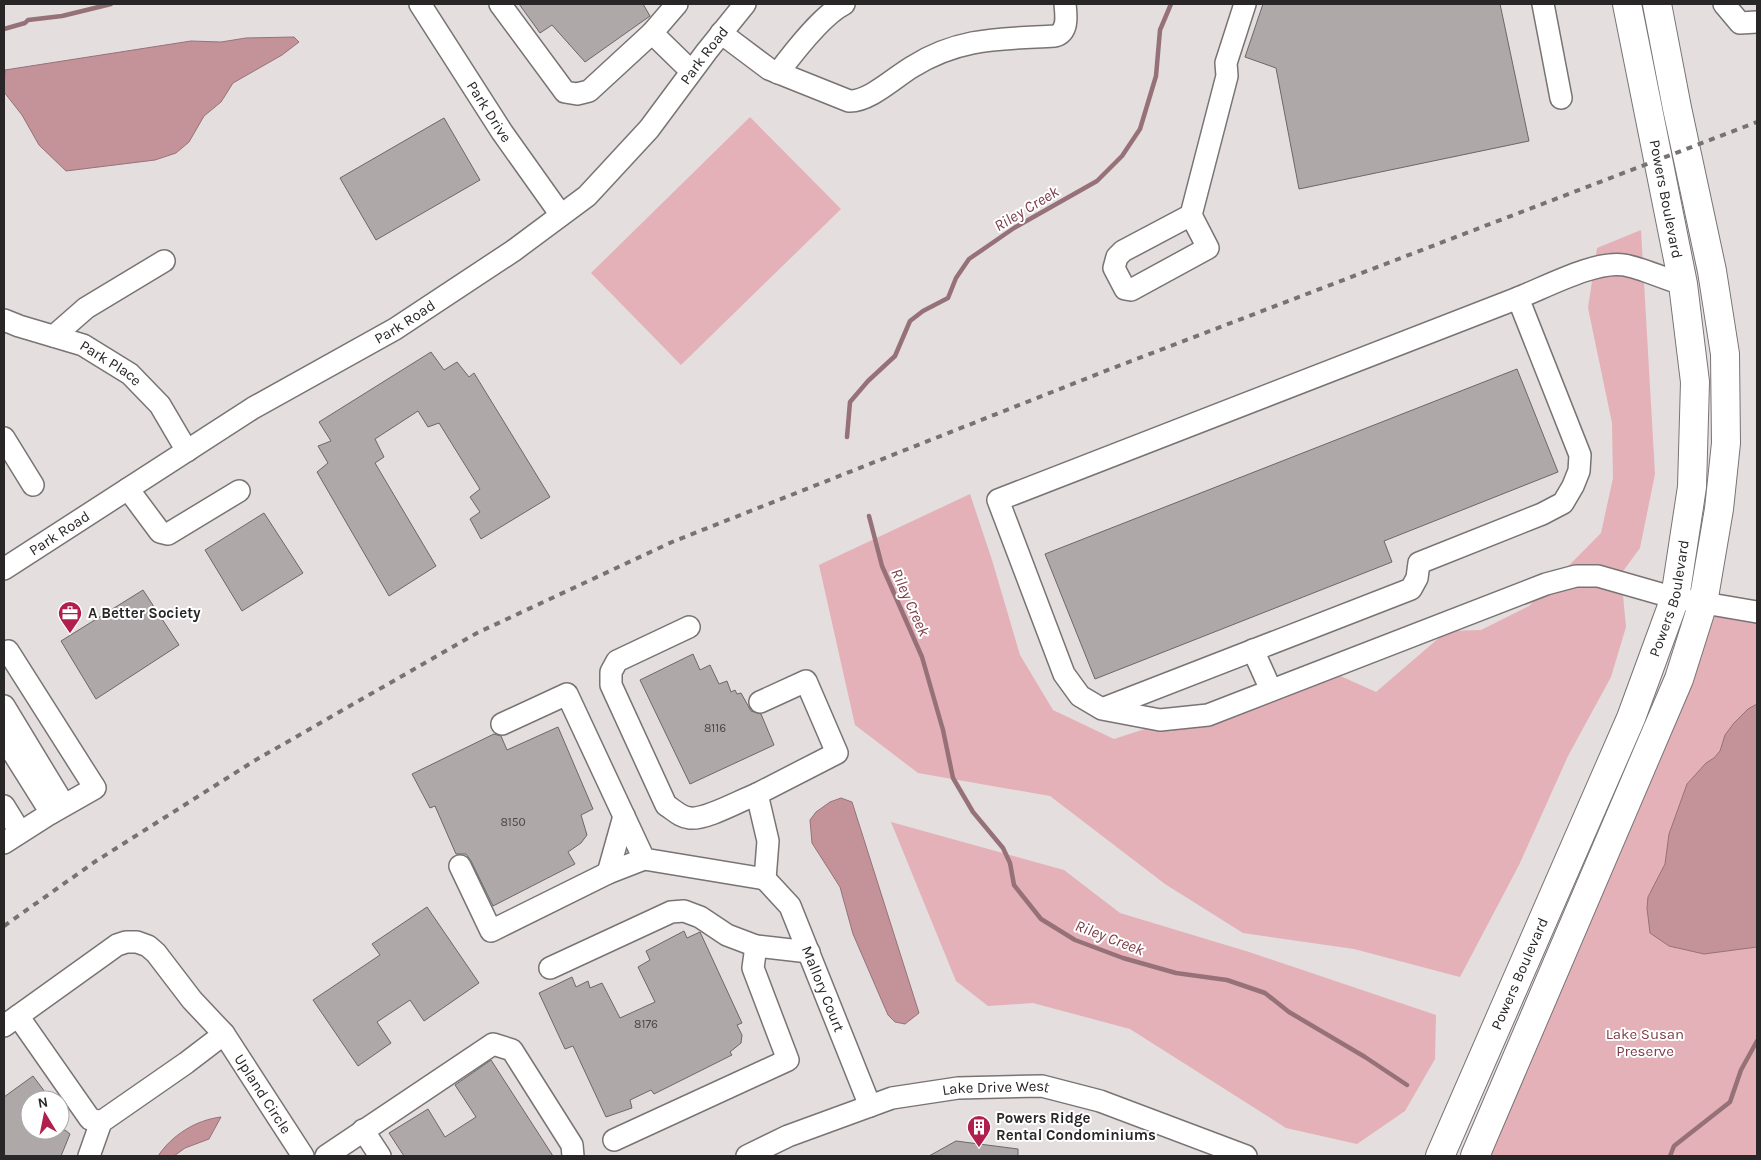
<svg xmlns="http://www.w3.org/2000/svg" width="1761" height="1160" font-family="Karla,sans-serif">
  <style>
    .green { fill: #e3b1b7 }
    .water { fill: #c4939a; stroke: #967278 }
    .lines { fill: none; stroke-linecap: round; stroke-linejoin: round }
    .stream { stroke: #967278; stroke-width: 4.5 }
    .building { fill: #aea8a9; stroke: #6d6768 }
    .minor-casing { stroke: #797374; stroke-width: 24 }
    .major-casing { stroke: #797374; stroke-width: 30 }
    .minor { stroke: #fff; stroke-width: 21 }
    .major { stroke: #fff; stroke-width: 28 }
    .rail { stroke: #777374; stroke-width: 4; stroke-dasharray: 6 6; stroke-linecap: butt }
    .labels { text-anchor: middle; stroke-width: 4; stroke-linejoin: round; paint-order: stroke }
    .number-label { font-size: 12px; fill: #4a4648 }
    .street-label { font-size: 15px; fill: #292627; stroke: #fff }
    .poi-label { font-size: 15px; font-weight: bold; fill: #292627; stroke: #fff; text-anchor: start }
    .park-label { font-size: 15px; fill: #7d3d49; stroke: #fff }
    .water-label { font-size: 16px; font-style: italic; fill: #7c3c48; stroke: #fff }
  </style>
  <rect width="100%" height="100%" fill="#e4dede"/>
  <g class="green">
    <path d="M750,117L841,209L681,365L591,273Z"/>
    <path d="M1641,230L1655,474L1640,548L1621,574L1626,627L1611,677L1568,756L1519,865L1460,977L1354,949L1243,933L1165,884L1050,796L918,773L855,725L819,565L970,494L992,560L1020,655L1053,710L1114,739L1327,670L1376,692L1447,631L1481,630L1529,606L1601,533L1613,478L1612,423L1588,308L1597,248Z"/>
    <path d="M1703,603L1757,612V1156H1475Z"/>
    <path d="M891,822L1064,870L1120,913L1249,952L1436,1015L1435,1059L1405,1111L1357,1144L1286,1128L1130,1029L1033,1003L988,1006L956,981Z"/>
  </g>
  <g class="water">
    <path d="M294,37L299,42L282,55L233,83L221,102L204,116L189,142L176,153L155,160L66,171L39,145L22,115L4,92L5,70L191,41L221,42L246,38Z"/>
    <path d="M1757,704V947L1704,954L1669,946L1650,933L1647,908L1648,897L1665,864L1669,834L1687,784L1706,763L1714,758L1720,751L1725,735L1734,723L1748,709Z"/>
    <path d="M841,798L852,802L919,1013L905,1024L895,1022L888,1015L853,934L840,887L812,843L810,820L816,812L830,802Z"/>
    <path d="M221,1117L209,1139L185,1148L174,1156H158C172,1135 196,1120 221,1117Z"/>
  </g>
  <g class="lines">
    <g class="stream">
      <path d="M4,29L25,23L28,20L62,16L111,4"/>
      <path d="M847,437L850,402L868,381L895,356L910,321L923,311L948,298L956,278L969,259L1014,228L1097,181L1122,156L1140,129L1156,76L1160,30L1171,4"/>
      <path d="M869,516L882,566L922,657L943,730L953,778L973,812L1003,848L1010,863L1014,885L1041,919L1075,940L1123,958L1176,973L1227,980L1265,993L1289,1012L1365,1057L1407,1085"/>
      <path d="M1670,1156L1674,1146L1730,1102L1741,1070L1757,1041"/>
    </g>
  </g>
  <g class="building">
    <path d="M519,4H643L650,16L585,62L552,25L540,33Z"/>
    <path d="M1263,4H1500L1529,141L1299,189L1276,68L1245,57Z"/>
    <path d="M444,118L480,180L376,240L340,178Z"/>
    <path d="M431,352L444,370L457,362L469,377L474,373L550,497L481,539L470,519L480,512L470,497L480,489L439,423L428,427L418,411L375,439L384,457L375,463L436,566L389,596L317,472L328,463L318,446L331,441L319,422Z"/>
    <path d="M1517,369L1558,472L1384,541L1392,562L1095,679L1045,554Z"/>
    <path d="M264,513L303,573L242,611L205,550Z"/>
    <path d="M143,590L179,645L96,699L61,641Z"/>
    <path d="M693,654L700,670L710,665L719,684L727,681L731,692L735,690L737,694L741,693L751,711L761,714L774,745L690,784L640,680Z"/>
    <path d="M558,727L593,809L581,815L587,835L581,843L568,852L575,864L493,906L471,861L466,854H456L435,806L430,808L412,774L494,734L501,736L507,750Z"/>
    <path d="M427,907L479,983L424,1021L410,1000L377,1022L391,1043L358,1066L313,1000L380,955L372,944Z"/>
    <path d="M684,931L687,938L700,932L742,1023L737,1025L742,1035L741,1043L730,1052L732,1055L654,1094L651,1090L630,1100L632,1108L606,1117L573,1046L565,1049L539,993L572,977L576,987L588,981L590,988L602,983L620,1018L655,1002L638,967L650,960L646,951Z"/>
    <path d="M491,1060L553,1156H404L389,1133L428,1109L445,1137L476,1117L455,1085Z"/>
    <path d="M33,1076L51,1100H30V1130H65L70,1134L61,1156H4V1097Z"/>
    <path d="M956,1141L1018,1149V1156H929Z"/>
  </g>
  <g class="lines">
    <g class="minor-casing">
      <g id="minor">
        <path id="s1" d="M420,4L502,132L561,215"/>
        <path d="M500,4L565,92L577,94L589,91L652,33"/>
        <path d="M677,4L652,33L691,71"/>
        <path d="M1543,4L1561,98"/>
        <path d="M1724,4L1740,23L1757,22"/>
        <path d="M721,33L769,69L849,101C869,102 895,77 912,67C959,37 1002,39 1055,36C1069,32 1066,15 1065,4"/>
        <path d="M778,73C793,53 822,15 844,4"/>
        <path d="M1191,215L1123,251L1117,257L1114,268L1125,289L1131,290L1208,248L1191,215L1227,76L1226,63L1245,4"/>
        <path d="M1518,298C1546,287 1596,260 1624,265C1642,268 1664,279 1683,284"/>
        <path id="s2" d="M4,320L19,326L83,345L130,374L160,405L187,451"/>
        <path d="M54,336L86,308L164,261"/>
        <path d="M4,438L33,485"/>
        <path d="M128,489L160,532L168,534L239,491"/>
        <path id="s3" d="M4,569L253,408L395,329L513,251L587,196L649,129L707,51L745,4"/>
        <path d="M689,627L617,661L611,672V685L666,805C674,810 680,817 690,818C706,820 741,800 757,794"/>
        <path d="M1253,650L1271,690"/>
        <path d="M4,654L8,651L95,788L51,813"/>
        <path d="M760,702L806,681L837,753L757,794L768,841L765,879"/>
        <path d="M4,706L64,805"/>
        <path d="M1102,709L1411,589L1417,578L1419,563L1542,514L1563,503L1573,486L1579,471L1580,455L1518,298L998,500L1064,674L1080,696L1102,709L1160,720L1208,715L1546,584L1576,576H1598L1675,598L1757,612"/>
        <path d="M502,724L567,694L644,859L765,879"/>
        <path d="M4,738L51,813L4,843"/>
        <path d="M4,806L20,832"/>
        <path d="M460,866L491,931L608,873L644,859"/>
        <path d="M608,873L624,816"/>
        <path id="s4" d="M765,879L790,906L870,1106"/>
        <path d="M550,968L671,912L684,911L700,917L727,935L756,946L809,952"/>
        <path id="s5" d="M18,1016L117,945L126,942H137L148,946L156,953L192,1000L224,1034L303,1156"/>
        <path d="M4,1026L18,1016L90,1119L101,1122"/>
        <path d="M363,1130L380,1156"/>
        <path d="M614,1140L788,1060L753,968L756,946"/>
        <path d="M89,1156L101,1122L186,1063L224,1034"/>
        <path d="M326,1156L493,1044L512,1050L572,1145L573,1156"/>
        <path id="s6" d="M747,1156L788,1136L892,1098L958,1088L1042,1086L1100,1101L1246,1156"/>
      </g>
    </g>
    <g class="major-casing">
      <g id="major">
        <path id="s7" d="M1440,1156L1631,718L1675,598L1692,487L1695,382L1683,284L1627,4"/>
        <path d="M1475,1156L1679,679L1703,603L1719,509L1726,443L1725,354L1712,271L1677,108L1657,4"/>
      </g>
    </g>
    <use href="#minor" class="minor"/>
    <use href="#major" class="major"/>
    <path class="rail" d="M4,926L96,861L254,761L477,633L672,542L1113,368L1757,122"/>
  </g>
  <defs>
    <g id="office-pin" transform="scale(1.25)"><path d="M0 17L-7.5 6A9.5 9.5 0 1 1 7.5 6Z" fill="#b1204c" stroke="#fff"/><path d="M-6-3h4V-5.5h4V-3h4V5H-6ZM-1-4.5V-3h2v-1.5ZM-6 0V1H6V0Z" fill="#fff"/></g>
    <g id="building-pin" transform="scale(1.25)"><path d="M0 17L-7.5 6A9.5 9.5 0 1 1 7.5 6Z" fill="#b1204c" stroke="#fff"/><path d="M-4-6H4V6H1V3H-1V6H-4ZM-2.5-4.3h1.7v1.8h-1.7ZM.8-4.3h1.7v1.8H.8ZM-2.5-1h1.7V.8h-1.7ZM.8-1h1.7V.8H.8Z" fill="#fff"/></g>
  </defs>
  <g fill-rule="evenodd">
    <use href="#office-pin" x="70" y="613"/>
    <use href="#building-pin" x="979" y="1127"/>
  </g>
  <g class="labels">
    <g class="number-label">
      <text x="715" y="732">8116</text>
      <text x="513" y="826">8150</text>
      <text x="646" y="1028">8176</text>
    </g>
    <g class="street-label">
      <text dy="5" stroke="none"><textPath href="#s3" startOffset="876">Park Road</textPath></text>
      <text dy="5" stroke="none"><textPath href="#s1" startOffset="128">Park Drive</textPath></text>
      <text transform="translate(1666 199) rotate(79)" y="5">Powers Boulevard</text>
      <text dy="5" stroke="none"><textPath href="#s3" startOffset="471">Park Road</textPath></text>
      <text dy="5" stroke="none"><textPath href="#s2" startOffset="116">Park Place</textPath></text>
      <text dy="5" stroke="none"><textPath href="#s3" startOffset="66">Park Road</textPath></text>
      <text dy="5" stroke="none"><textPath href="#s7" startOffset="604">Powers Boulevard</textPath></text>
      <text dy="5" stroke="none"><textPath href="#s7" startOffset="199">Powers Boulevard</textPath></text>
      <text dy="5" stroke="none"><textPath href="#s4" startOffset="126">Mallory Court</textPath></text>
      <text dy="5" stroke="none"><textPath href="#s6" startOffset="261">Lake Drive West</textPath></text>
      <text dy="5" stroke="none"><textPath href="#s5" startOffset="342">Upland Circle</textPath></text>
    </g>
    <g class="poi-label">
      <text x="88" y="618">A Better Society</text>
      <text x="996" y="1123">Powers Ridge<tspan x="996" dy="17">Rental Condominiums</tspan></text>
    </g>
    <g class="park-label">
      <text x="1645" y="1039">Lake Susan<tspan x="1645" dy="17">Preserve</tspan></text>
    </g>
    <g class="water-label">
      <text transform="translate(1026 208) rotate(-31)" y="6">Riley Creek</text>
      <text transform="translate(911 602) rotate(66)" y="6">Riley Creek</text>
      <text transform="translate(1110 937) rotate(21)" y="6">Riley Creek</text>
    </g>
  </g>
  <rect width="1761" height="1160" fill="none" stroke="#292627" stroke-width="10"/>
  <g transform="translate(45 1115) rotate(350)"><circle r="24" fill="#ffffff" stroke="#a9a8a9"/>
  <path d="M0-4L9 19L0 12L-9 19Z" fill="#b1204c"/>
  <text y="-8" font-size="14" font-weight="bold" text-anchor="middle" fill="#292627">N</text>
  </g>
</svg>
